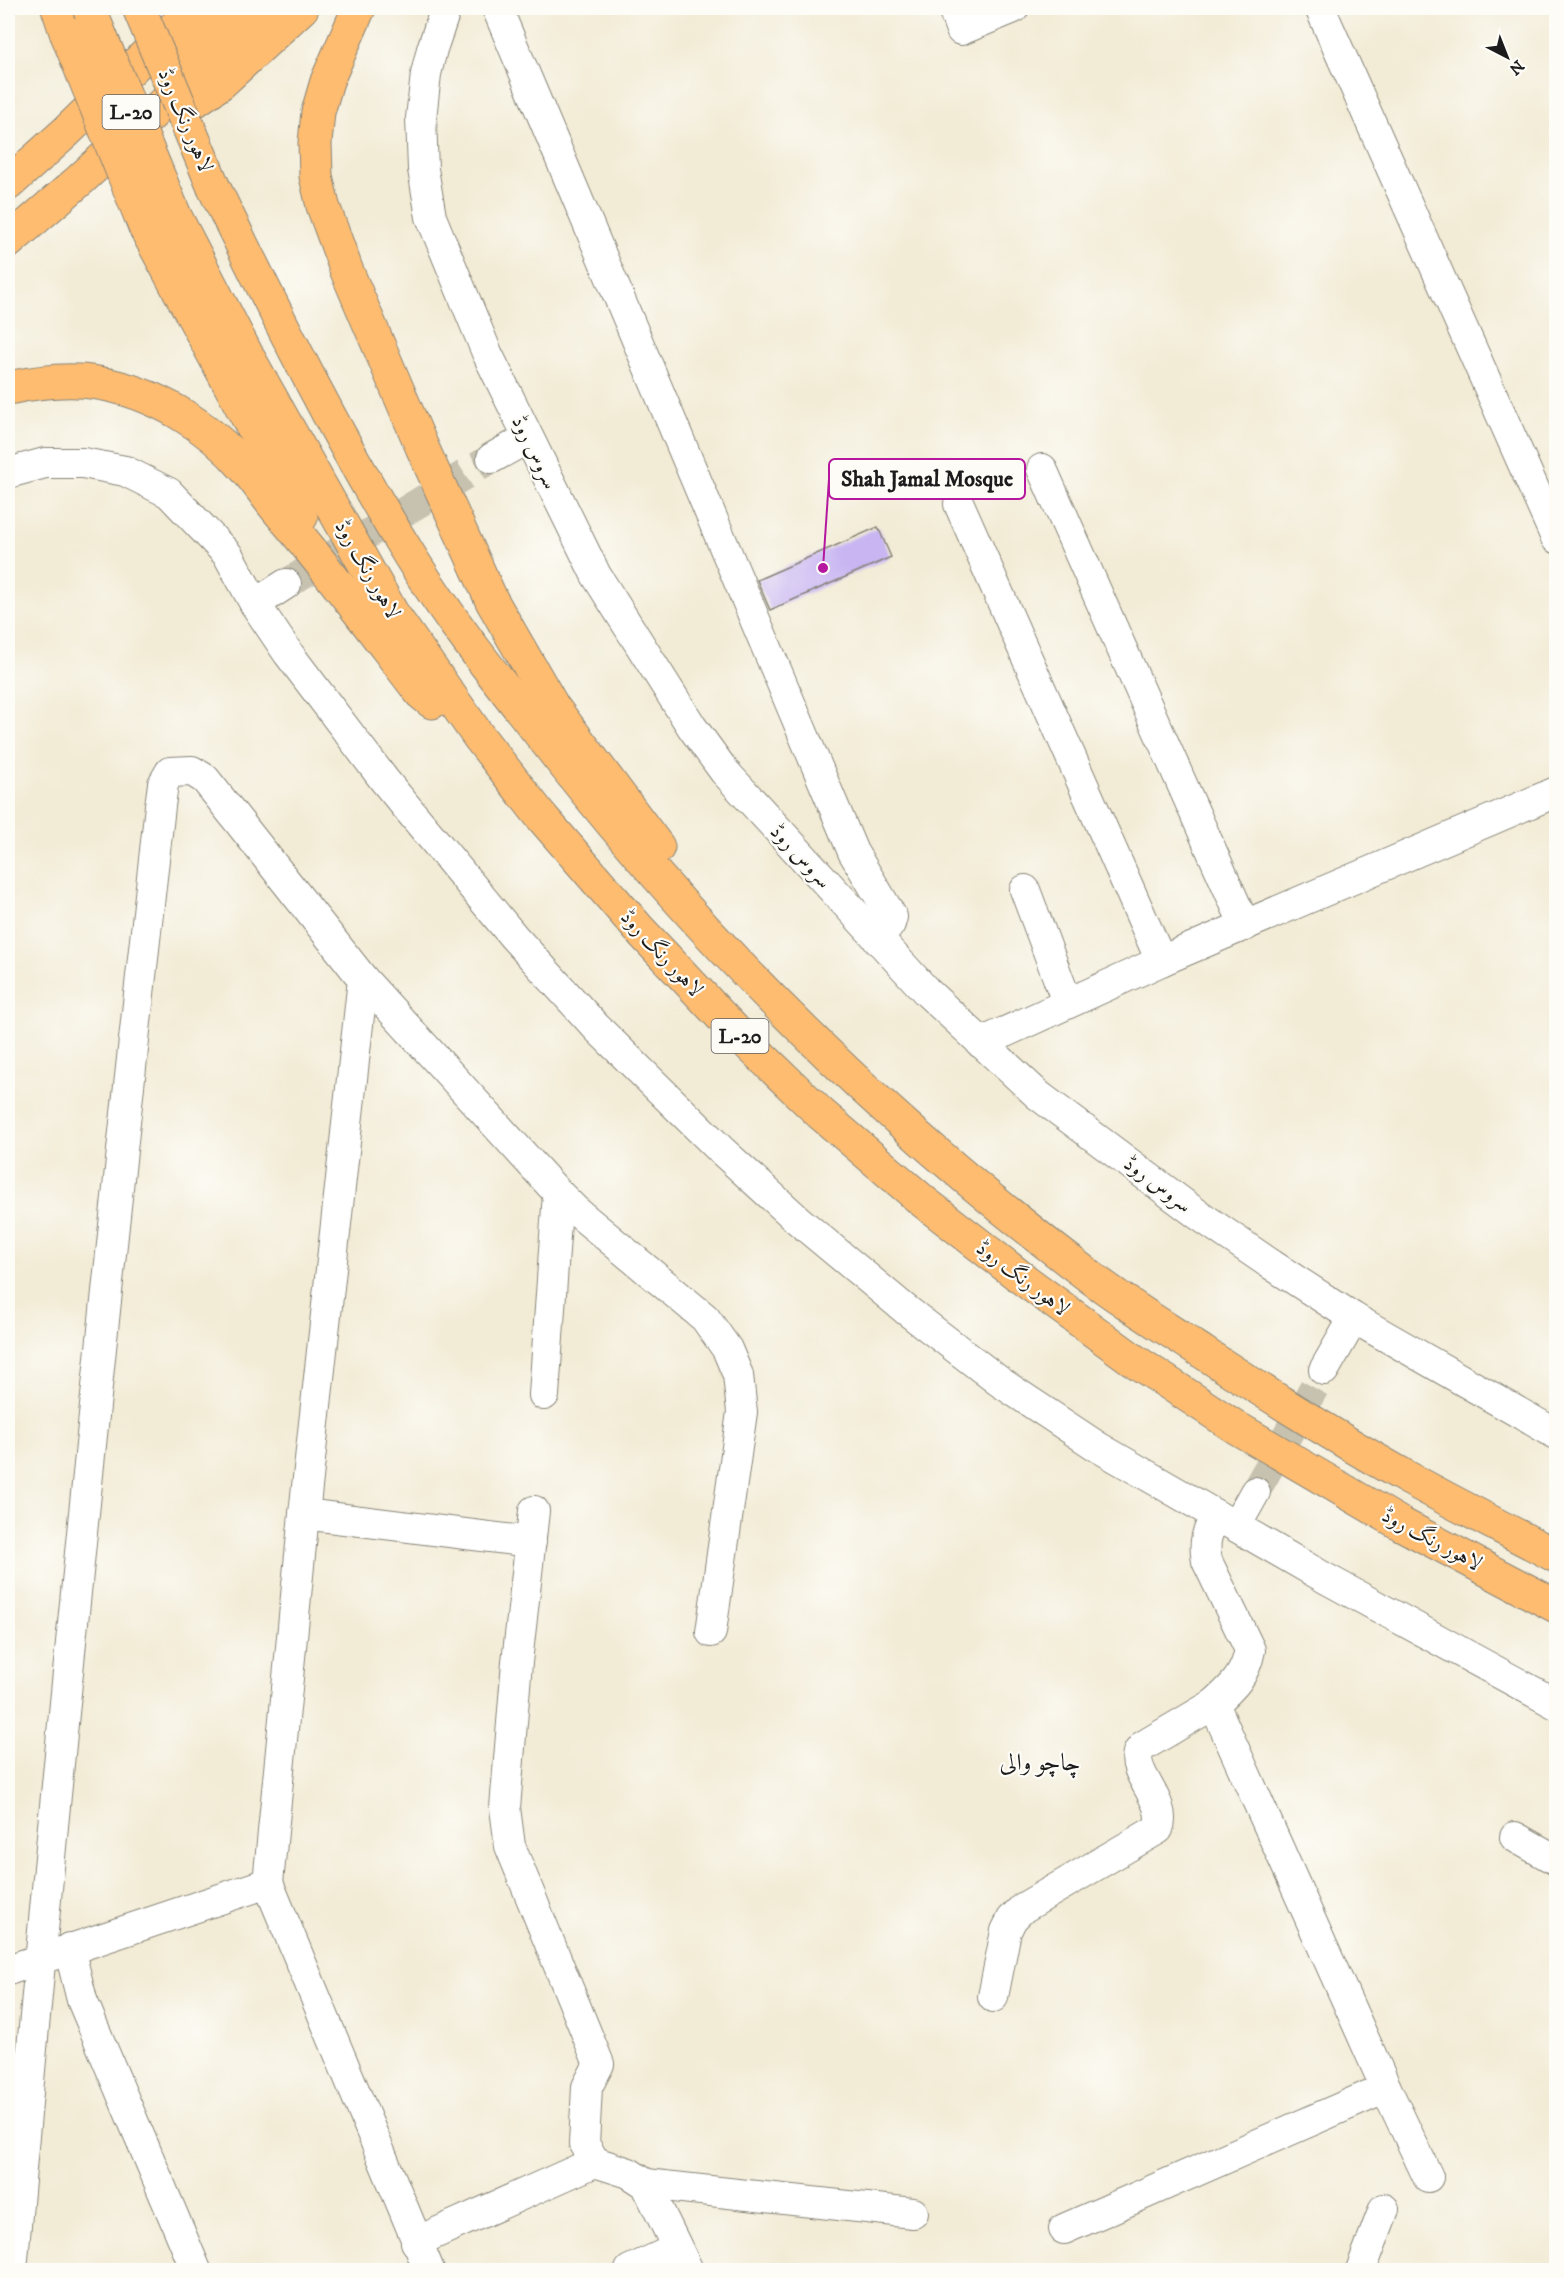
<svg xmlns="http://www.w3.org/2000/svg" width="1564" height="2278" font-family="'IM FELL DW Pica',Amiri,serif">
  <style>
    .building { fill: #c8b5f2 }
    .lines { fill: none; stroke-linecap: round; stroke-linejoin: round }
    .minor-tunnel { stroke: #c7c2b0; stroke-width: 30; stroke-dasharray: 30 15; stroke-linecap: butt }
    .minor-casing { stroke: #878478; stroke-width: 32 }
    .major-casing { stroke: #878478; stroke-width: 35 }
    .highway-casing { stroke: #878478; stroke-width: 35 }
    .minor { stroke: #fff; stroke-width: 30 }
    .major { stroke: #febc70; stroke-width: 33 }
    .highway { stroke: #febc70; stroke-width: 33 }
    .highway-bridge-casing { stroke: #878478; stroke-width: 35; stroke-linecap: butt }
    .highway-bridge { stroke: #febc70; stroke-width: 33 }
    .labels { text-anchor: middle; stroke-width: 4.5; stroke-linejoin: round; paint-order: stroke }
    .shield { fill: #fdfcf7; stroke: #605f5e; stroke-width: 1.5 }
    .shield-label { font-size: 20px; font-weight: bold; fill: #1c1c1c }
    .street-label { font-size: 21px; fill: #1c1c1c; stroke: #fdfcf7 }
    .quarter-label { font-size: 24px; fill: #1c1c1c; stroke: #fdfcf7 }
    .leader { fill: none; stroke: #b5179e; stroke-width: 2 }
    .callout-dot { fill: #b5179e; stroke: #fdfcf7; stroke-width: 2 }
    .callout { fill: #fdfcf7; stroke: #b5179e; stroke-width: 2 }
    .callout-label { font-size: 22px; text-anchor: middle; font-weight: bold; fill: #1c1c1c }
  </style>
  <rect width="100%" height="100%" fill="#fdfcf7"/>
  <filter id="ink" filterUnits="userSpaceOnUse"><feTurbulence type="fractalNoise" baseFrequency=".0167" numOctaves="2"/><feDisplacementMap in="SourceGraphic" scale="12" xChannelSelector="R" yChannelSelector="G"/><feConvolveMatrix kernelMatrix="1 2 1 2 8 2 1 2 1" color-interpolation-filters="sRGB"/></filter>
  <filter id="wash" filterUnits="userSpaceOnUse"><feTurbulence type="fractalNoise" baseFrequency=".008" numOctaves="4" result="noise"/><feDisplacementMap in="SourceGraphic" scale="24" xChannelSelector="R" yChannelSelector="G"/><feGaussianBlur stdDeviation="1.35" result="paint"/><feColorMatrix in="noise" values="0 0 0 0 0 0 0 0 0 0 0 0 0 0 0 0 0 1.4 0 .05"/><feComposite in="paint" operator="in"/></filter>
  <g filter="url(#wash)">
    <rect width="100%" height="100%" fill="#f2ebd5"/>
    <g id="blocks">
      <path class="building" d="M878,527L891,557L770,610L757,580Z"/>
    </g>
  </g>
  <g filter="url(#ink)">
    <use href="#blocks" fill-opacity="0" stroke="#878478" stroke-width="1.5"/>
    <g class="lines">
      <g class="minor-tunnel">
        <path d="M286,584L492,458"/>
        <path d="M1255,1492L1324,1370"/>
      </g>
      <g class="minor-casing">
        <g id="minor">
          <path d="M446,8L432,49L426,74L421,118L423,169L431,217L487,353L596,575L692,727L724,771L927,992L1038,1095L1196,1213L1269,1263L1354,1318L1556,1434"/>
          <path d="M497,8L853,852L892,917L890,924L878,940"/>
          <path d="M953,8L961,30L1014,8"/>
          <path d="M1320,8L1556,538"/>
          <path d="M492,458L528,438"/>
          <path d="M1042,469L1245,926"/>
          <path d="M8,473L45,463H83L125,471L169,493L228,555L255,604L288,653L385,781L514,937L596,1027L720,1149L799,1221L905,1309L1000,1382L1098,1447L1325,1578L1556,1704"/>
          <path d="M959,504L1161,961"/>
          <path d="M255,604L286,584"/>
          <path d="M1025,890L1067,1002"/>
          <path d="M981,1043L1161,961L1556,792"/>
          <path d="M1324,1370L1354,1318"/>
          <path d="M544,1395L558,1193"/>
          <path d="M534,1511L517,1662L505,1808L510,1846L599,2064L587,2087L584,2144L595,2162"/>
          <path d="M304,1514L531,1542"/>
          <path d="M1216,1515C1207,1533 1203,1541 1207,1561L1250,1650C1245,1676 1233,1687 1214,1704L1386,2088L1428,2177"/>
          <path d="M1236,1526L1255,1492"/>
          <path d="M1515,1837L1556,1860"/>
          <path d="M268,1883L304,1514L363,979"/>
          <path d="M69,1948L82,2000L196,2270"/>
          <path d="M8,1970L268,1883L429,2270"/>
          <path d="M993,1997L1006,1931L1012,1919L1023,1908L1158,1829C1169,1802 1131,1774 1138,1753C1139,1750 1142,1748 1143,1746L1214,1704"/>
          <path d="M646,2184L913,2213"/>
          <path d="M1064,2229L1386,2088"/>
          <path d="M416,2242L595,2162L629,2173L646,2184L688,2270"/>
          <path d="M12,2270C55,1782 105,1293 160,806L163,784L170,772L192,771L205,779L363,979L558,1193L576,1211L705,1318L727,1349L738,1375L742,1412L711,1632"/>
          <path d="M630,2270L676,2249"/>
          <path d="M1361,2270L1384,2209"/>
        </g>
      </g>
      <g class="major-casing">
        <g id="major">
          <path d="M173,54L228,8"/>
          <path d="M183,109L222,82L302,8"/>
          <path d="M8,184L65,133L194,8"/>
          <path d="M8,242L80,180L267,8"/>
        </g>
      </g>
      <g class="highway-casing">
        <g id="highway">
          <path d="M58,8L66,32"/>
          <path d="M359,8L327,81L318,112L315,143L316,176L323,206L346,269L422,447L492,601L553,707L658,847"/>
          <path d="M214,188C276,314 338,441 413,561C456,630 509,694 559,758C713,953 894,1130 1093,1279C1129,1306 1169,1330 1207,1355C1273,1398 1340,1440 1408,1478C1457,1505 1507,1530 1556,1556"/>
          <path d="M175,216L248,357L392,613L479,737L540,815L638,928L738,1034L820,1113L924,1202L1027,1282L1132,1359L1237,1428L1401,1524L1556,1606"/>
          <path d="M145,227L301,517"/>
          <path d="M8,388C37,382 68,378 98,383C154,392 208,425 245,468C258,483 268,499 281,514C330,572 375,633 421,693L432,702"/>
        </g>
      </g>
      <use href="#minor" class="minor"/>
      <use href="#major" class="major"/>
      <use href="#highway" class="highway"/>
      <g class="highway-bridge-casing">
        <g id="highway-bridge">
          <path d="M89,8L175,216"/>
          <path d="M139,8L214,188"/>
          <path d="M66,32L145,227"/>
        </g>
      </g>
      <use href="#highway-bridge" class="highway-bridge"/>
    </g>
  </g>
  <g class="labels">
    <g class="shield">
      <rect x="102.5" y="95" width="57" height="34" rx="4.5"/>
      <rect x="711.5" y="1019" width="57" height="34" rx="4.5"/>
    </g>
    <g class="shield-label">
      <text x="131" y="119">L-20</text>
      <text x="740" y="1043">L-20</text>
    </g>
    <g class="street-label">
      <text transform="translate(186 120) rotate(67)" y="7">لاہور رنگ روڈ</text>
      <text transform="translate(535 452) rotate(64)" y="7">سروس روڈ</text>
      <text transform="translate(368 569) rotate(60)" y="7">لاہور رنگ روڈ</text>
      <text transform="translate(801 856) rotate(47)" y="7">سروس روڈ</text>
      <text transform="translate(662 953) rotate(47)" y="7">لاہور رنگ روڈ</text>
      <text transform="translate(1158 1184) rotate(37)" y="7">سروس روڈ</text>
      <text transform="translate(1023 1278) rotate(37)" y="7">لاہور رنگ روڈ</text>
      <text transform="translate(1432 1539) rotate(28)" y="7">لاہور رنگ روڈ</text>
    </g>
    <g class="quarter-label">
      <text x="1040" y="1770">چاچو والی</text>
    </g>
  </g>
  <path class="leader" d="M823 568L829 479"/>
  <circle class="callout-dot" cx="823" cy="568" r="6"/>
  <rect class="callout" x="829" y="459" width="196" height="40" rx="6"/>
  <g class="callout-label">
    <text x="927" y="486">Shah Jamal Mosque</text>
  </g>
  <rect width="1564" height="2278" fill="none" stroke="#fdfcf7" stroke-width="30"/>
  <g transform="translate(1507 57) rotate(138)" stroke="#fdfcf7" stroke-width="4.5" paint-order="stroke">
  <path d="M0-4.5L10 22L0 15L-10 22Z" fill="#1c1c1c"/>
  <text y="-9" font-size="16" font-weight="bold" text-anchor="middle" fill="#1c1c1c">N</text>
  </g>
</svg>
